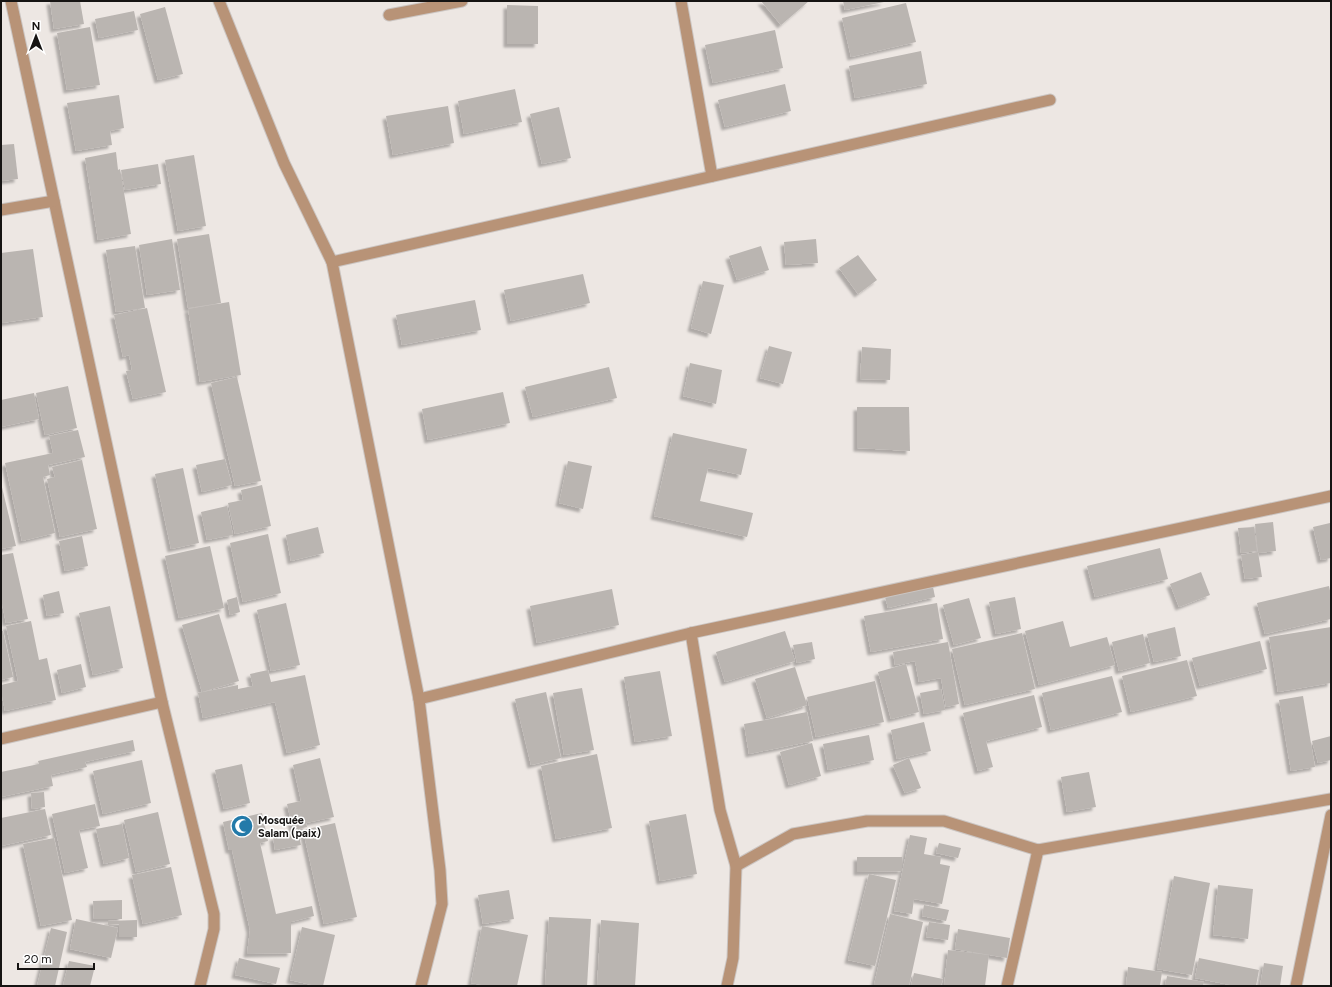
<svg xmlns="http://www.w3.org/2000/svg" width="1332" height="987" font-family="Figtree,sans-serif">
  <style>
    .building { fill: #bab5b1; filter: url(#shadow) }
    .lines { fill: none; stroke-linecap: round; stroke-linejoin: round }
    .minor-casing { stroke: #cbc5c2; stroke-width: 13 }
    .minor { stroke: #b89377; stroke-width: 11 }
    .labels { text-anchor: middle; stroke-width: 3; stroke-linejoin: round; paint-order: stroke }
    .poi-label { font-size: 11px; font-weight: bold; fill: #161413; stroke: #fff; text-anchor: start }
  </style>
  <defs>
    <filter id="shadow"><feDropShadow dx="-3.5" dy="3.5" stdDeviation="1" flood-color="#0004"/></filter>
  </defs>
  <rect width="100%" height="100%" fill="#ede7e3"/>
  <g class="building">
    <path d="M50,1H80L84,24L54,29Z"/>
    <path d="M761,1H809L781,25Z"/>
    <path d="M843,1H884V2L845,10Z"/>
    <path d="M906,3L916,42L851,57L842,18Z"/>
    <path d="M507,5L538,6V44H507Z"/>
    <path d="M165,7L183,74L158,80L140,14Z"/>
    <path d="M134,11L138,30L99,38L95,19Z"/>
    <path d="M90,27L100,85L67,90L57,33Z"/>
    <path d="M775,30L783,68L713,83L705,45Z"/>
    <path d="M921,51L927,84L855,98L849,66Z"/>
    <path d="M785,84L791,111L725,127L718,100Z"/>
    <path d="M515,89L522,122L464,134L458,101Z"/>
    <path d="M119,95L124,128L110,131L112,145L76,151L67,103Z"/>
    <path d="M448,106L454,143L393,155L386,116Z"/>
    <path d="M559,107L571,158L542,164L530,114Z"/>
    <path d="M14,144L18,179L1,181V145Z"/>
    <path d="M116,152L118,170L120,169L131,234L98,240L85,158Z"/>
    <path d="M194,155L206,226L178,231L165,160Z"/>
    <path d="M158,164L161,184L125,190L121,170Z"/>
    <path d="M209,234L221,303L188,308L177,239Z"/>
    <path d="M172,239L180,290L147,295L139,245Z"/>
    <path d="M816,239L818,263L786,265L784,242Z"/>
    <path d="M135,246L145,308L116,312L106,250Z"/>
    <path d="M761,246L769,270L737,280L729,256Z"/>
    <path d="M33,249L43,317L2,323L1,315V253Z"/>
    <path d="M858,255L877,280L858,294L839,268Z"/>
    <path d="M583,274L590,303L511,321L504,290Z"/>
    <path d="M703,281L724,285L711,334L691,328Z"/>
    <path d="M475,300L481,330L402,345L396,315Z"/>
    <path d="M229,302L241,375L200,382L188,309Z"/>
    <path d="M147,308L166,392L133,399L126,371L132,370L129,355L123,357L114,315Z"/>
    <path d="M769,346L792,352L783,384L760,378Z"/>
    <path d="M862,347L891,349L890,380L860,379Z"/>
    <path d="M690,363L722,370L716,404L683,396Z"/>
    <path d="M609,367L617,398L533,417L525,387Z"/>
    <path d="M237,377L261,481L235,486L211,383Z"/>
    <path d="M68,386L77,428L45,435L36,393Z"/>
    <path d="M503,392L510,423L428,440L422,409Z"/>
    <path d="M34,393L39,419L1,427V400Z"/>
    <path d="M857,407H909L910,451L857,448Z"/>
    <path d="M78,430L85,457L48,465L50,475L43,477L55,533L22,541L5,463L53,453L49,436Z"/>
    <path d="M673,433L747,449L741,475L708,468L700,501L753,513L747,537L654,516Z"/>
    <path d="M225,459L232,485L202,492L196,465Z"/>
    <path d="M82,460L97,529L60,537L47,479L55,477L52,467Z"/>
    <path d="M568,461L592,466L583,509L559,503Z"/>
    <path d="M183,468L199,543L171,549L155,474Z"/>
    <path d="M1,483L16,546L1,549Z"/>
    <path d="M262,485L271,526L235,534L228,503L243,500L241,490Z"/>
    <path d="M227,506L233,535L207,540L201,512Z"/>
    <path d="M1273,522L1276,551L1258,553L1255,524Z"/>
    <path d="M1330,523L1331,558L1321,560L1313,527Z"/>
    <path d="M318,527L324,553L291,561L286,535Z"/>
    <path d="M1254,527L1257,551L1241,553L1238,528Z"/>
    <path d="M268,534L281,593L243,602L230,543Z"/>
    <path d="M82,536L88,566L65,571L59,541Z"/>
    <path d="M210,546L224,608L179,618L165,556Z"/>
    <path d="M1160,548L1168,579L1095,597L1087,566Z"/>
    <path d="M1258,552L1262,577L1245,579L1241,555Z"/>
    <path d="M13,553L28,619L6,623L1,599V555Z"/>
    <path d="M1201,572L1210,595L1179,607L1170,584Z"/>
    <path d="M1329,586L1331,595V619L1265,634L1257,603Z"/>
    <path d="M933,587L935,597L888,608L885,597Z"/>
    <path d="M612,589L619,625L537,643L530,606Z"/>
    <path d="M59,591L64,613L47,616L43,595Z"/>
    <path d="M237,597L240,612L230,615L227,600Z"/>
    <path d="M1015,597L1021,629L996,634L989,602Z"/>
    <path d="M969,598L981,638L954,645L943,605Z"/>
    <path d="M286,603L300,665L271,671L257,610Z"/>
    <path d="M937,603L943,639L871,652L864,616Z"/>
    <path d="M110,606L123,668L93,675L79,613Z"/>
    <path d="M219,614L239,681L202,692L182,625Z"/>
    <path d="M31,621L39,660L47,658L56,700L5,711L1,691V685L18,681L6,626Z"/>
    <path d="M1063,621L1070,647L1107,637L1115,665L1039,685L1025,631Z"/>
    <path d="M1175,627L1181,656L1154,662L1147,634Z"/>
    <path d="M1331,627V683L1278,692L1269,637Z"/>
    <path d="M1,631H3L13,677L1,680Z"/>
    <path d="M785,631L795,661L725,682L716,652Z"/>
    <path d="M1022,633L1035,689L965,705L952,649Z"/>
    <path d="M1143,634L1150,663L1119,671L1112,642Z"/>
    <path d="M1260,641L1267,669L1200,686L1192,658Z"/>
    <path d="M812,642L815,659L797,663L793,645Z"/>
    <path d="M948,642L959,704L946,707L941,678L919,682L915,661L895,665L893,652Z"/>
    <path d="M1187,660L1197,696L1131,712L1122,676Z"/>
    <path d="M81,664L86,687L62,693L57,670Z"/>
    <path d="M906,664L919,712L891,719L878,672Z"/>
    <path d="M795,667L807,705L767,718L755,679Z"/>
    <path d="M268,670L271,682L305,675L320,745L287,753L275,702L203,718L198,693L238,685V689L253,686L250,674Z"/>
    <path d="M660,671L672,736L635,742L624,677Z"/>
    <path d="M1112,676L1122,712L1051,730L1042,693Z"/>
    <path d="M875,681L884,722L816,737L807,697Z"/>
    <path d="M582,688L594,750L564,755L553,693Z"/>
    <path d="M941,689L945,710L924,714L920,693Z"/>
    <path d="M546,692L561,758L531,765L515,699Z"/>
    <path d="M1034,695L1042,727L986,741L993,767L978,771L963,713Z"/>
    <path d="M1303,696L1315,767L1291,771L1279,700Z"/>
    <path d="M807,712L813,741L749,754L744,724Z"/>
    <path d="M924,722L931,751L897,759L891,730Z"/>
    <path d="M869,735L874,760L828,770L823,744Z"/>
    <path d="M1331,736V760L1318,763L1312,741Z"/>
    <path d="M133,740L135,751L85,762L87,767L51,775L53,786L1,797V772L39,764L38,761Z"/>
    <path d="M812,743L821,776L789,785L780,752Z"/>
    <path d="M597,754L612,828L556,839L541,766Z"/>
    <path d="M320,758L334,817L306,823L307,827L293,830L287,804L301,801L293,765Z"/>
    <path d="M909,758L921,788L905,793L893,765Z"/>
    <path d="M142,760L151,803L103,814L93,771Z"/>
    <path d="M242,764L250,803L224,809L215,770Z"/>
    <path d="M1089,772L1096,807L1067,812L1061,777Z"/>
    <path d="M44,792L45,807L32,809L31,793Z"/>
    <path d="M95,804L100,826L79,830L88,868L65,873L52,814Z"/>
    <path d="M45,809L51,835L1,846V818Z"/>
    <path d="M158,812L170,864L136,872L124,820Z"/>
    <path d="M262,813L268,841L260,843L276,914L312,906L314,916L291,922V953L247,954L250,930L232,850H229L223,822Z"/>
    <path d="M686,814L697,874L660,881L649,821Z"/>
    <path d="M335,823L357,917L324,924L303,830Z"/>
    <path d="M122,824L129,858L104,864L96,829Z"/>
    <path d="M298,832L301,845L275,850L273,837Z"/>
    <path d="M910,835L927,838L924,854L941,857L940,864L950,866L942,904L914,899L912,914L894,911Z"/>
    <path d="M54,838L72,920L41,926L23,844Z"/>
    <path d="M939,843L961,848L958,858L936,853Z"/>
    <path d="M857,857H902V871L857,872Z"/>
    <path d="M171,867L182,915L143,924L132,875Z"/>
    <path d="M869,874L896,880L875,966L848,960Z"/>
    <path d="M1174,876L1210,883L1192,975L1157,969Z"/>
    <path d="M1218,885L1253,889L1248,939L1213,935Z"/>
    <path d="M509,890L514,919L483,924L478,895Z"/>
    <path d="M122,900V919H94L93,901Z"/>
    <path d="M924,905L949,910L946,921L922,916Z"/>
    <path d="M890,914L923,922L909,986L874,985Z"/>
    <path d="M549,917L591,919L587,986H545Z"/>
    <path d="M76,919L118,928L111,958L70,949Z"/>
    <path d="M137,920V937H119V924L108,925V921Z"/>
    <path d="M601,920L639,923L635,986H597Z"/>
    <path d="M929,922L950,925L948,940L926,937Z"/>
    <path d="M482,926L528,935L517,986H487L471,983Z"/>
    <path d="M302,927L335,935L323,986H316L290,980Z"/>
    <path d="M51,928L67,932L55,986H37Z"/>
    <path d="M958,929L1010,938L1007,958L955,949Z"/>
    <path d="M948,950L989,955L985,986H944Z"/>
    <path d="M239,958L280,968L276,984L235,975Z"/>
    <path d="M1199,958L1259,970L1256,986H1235L1195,978Z"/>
    <path d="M69,961L95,966L90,986H63Z"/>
    <path d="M1264,963L1283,966L1280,986H1260Z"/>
    <path d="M1128,967L1162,972L1160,986H1126Z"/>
    <path d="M914,973L943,979L941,986H911Z"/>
    <path d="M1167,976L1204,982L1203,986H1165Z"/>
  </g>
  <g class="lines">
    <g class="minor-casing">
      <g id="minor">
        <path d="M11,1L162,702L214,914V929L200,986"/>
        <path d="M219,1L284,163L332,262L419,699L440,870L442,904L421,986"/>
        <path d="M681,1L712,176"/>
        <path d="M389,15L462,1"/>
        <path d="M1,210L54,201"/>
        <path d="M332,262L1050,100"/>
        <path d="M691,633L720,810L736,866L733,958L727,986"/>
        <path d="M419,699L691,633L1331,496"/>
        <path d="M1,739L162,702"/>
        <path d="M736,866L793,834L867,821H944L1038,850L1331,799"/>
        <path d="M1007,986L1038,850"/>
        <path d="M1296,986L1331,815"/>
      </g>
    </g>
    <use href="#minor" class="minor"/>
  </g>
  <defs>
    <g id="mosque-disc" transform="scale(1.15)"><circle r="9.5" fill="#237aa9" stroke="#fff"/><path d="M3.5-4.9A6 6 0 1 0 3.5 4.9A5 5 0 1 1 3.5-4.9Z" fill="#fff"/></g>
  </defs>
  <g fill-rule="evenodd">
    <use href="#mosque-disc" x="242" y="826"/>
  </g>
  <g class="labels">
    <g class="poi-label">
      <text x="258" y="824">Mosquée<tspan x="258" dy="13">Salam (paix)</tspan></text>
    </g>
  </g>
  <rect width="1332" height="987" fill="none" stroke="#161413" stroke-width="4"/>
  <g transform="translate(36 36)" stroke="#ffffff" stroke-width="3" paint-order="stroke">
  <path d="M0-3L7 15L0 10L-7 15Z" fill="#161413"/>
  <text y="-6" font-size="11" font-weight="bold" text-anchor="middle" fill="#161413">N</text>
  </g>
  <path d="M18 963v6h76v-6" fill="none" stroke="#161413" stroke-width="2"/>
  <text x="24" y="963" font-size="12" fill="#161413" stroke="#ffffff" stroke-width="3" paint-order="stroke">20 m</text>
</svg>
